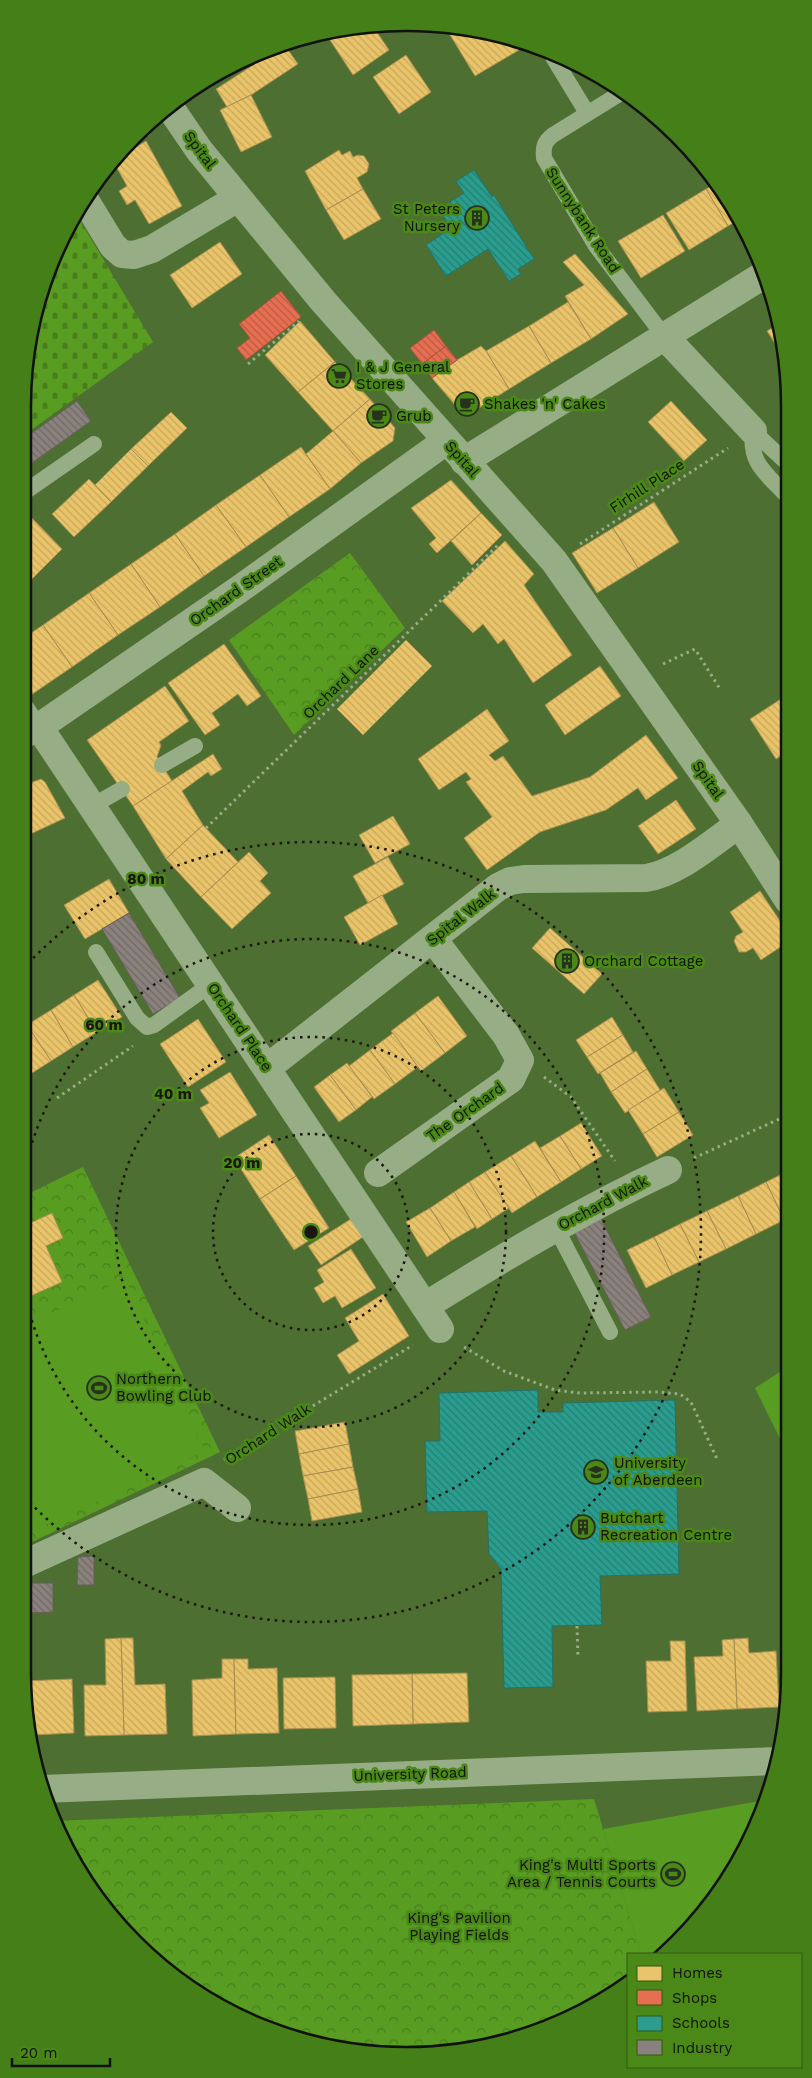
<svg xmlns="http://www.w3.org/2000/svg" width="812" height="2078" font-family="'Work Sans',sans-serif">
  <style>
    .cemetery { fill: url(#cemetery-stones) }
    .park { fill: url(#park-crowns) }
    .garden { fill: #599c22 }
    .homes { fill: url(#homes-back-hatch); stroke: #a88e4f }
    .shops { fill: url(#shops-back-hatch); stroke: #a7533e }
    .schools { fill: url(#schools-back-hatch); stroke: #227369 }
    .industry { fill: url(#industry-back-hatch); stroke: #665f5c }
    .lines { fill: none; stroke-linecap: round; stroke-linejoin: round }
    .path { stroke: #97ad85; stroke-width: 3; stroke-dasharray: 2.5 4; stroke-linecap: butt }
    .service { stroke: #97ad85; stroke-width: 16 }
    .minor { stroke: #97ad85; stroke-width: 28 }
    .ring { fill: none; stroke: #1c1511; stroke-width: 2.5; stroke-dasharray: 2.5 5 }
    .labels { text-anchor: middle; stroke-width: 5; stroke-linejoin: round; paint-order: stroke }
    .street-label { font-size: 15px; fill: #111; stroke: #4a8917 }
    .poi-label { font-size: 15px; fill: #111; stroke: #4a8917; text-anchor: start }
    .park-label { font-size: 15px; fill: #111; stroke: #4a8917 }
    .rim { fill: none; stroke: #111; stroke-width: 2.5 }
    .centre { fill: #1c1511; stroke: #4a8917; stroke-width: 2.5 }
    .ring-label { font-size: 15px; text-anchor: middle; font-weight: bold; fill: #1c1511; stroke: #4a8917; stroke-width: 5; stroke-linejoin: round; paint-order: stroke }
  </style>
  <defs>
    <pattern id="cemetery-stones" width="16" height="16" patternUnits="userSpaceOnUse" patternTransform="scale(1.25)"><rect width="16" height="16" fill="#599c22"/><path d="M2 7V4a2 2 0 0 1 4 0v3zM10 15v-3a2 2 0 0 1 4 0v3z" fill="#487e1c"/></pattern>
    <pattern id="park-crowns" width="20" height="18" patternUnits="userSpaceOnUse" patternTransform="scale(1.25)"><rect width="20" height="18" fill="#599c22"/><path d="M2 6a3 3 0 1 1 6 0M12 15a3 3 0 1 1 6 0" fill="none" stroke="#487e1c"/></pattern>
    <pattern id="homes-back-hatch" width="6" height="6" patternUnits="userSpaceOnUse" patternTransform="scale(1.25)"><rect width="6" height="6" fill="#e9c46a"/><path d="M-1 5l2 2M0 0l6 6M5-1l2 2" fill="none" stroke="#c7a75b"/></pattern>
    <pattern id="shops-back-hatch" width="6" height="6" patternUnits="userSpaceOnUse" patternTransform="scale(1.25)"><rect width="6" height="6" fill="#e76f51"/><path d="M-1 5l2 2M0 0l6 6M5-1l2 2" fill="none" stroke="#ba5a42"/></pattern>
    <pattern id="schools-back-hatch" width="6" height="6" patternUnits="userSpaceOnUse" patternTransform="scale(1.25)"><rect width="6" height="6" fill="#2a9d8f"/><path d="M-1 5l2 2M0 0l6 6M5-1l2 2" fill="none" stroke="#237f73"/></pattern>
    <pattern id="industry-back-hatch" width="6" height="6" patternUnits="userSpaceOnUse" patternTransform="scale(1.25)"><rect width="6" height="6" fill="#8a817c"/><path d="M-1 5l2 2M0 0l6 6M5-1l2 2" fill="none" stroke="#6f6864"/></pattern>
  </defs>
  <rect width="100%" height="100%" fill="#4d6f31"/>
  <path class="cemetery" d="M76,214L153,342L23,436V406L36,306L62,236Z"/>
  <g class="park">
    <path d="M350,553L405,628L294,735L229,640Z"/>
    <path d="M83,1167L220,1452L32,1542L22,1520V1197Z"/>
    <path d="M594,1799L641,1954H628V1982L619,1991L553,2026L481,2048L356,2052L283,2035L215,2004L117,1925L74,1863L54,1821Z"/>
  </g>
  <g class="garden">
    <path d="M125,1279L205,1451L34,1530L23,1504V1326Z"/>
    <path d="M789,1366V1457L755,1388Z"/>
    <path d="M766,1800L750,1842L710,1905L658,1954H641L603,1829Z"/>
  </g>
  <g class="homes">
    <path d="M372,25L389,50L353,75L326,34L356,26Z"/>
    <path d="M444,25L506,36L511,38L519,50L475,76Z"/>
    <path d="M283,43L298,64L251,95L227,107L216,89L264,58L262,54L269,49Z"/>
    <path d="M406,55L431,92L399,114L373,77Z"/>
    <path d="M251,95L272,137L241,152L220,110Z"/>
    <path d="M146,141L182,206L149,224L135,200L127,205L119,191L127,186L113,161Z"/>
    <path d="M339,150L342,155L350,151L353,157L358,155L364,156L369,164L367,172L357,178L363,189L326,210L305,171Z"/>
    <path d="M715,184L739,220L728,226L706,189Z"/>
    <path d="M363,189L381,219L344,240L326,210Z"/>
    <path d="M706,189L728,226L689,250L666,213Z"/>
    <path d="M663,215L685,251L641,278L618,241Z"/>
    <path d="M220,242L242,274L192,308L170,275Z"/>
    <path d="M575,254L628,314L591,339L565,296L584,285L563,262Z"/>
    <path d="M568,302L591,339L551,363L529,326Z"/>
    <path d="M300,321L335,362L298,392L265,355Z"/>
    <path d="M777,325L786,356V361L767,331Z"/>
    <path d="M529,326L551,363L509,389L486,351Z"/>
    <path d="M481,346L486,351L509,389L471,413L461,412L432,378L457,360Z"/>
    <path d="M335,362L370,399L333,431L298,392Z"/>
    <path d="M370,399L395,428L393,441L361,463L333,431Z"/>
    <path d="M671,401L707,440L684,461L648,422Z"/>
    <path d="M171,412L187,428L148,466L131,449Z"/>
    <path d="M333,431L361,463L330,489L306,454Z"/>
    <path d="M301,447L330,489L289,517L260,475Z"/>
    <path d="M131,449L148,466L111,502L95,485Z"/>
    <path d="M260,475L289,517L246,547L216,505Z"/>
    <path d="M89,479L111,502L74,537L52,514Z"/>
    <path d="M451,480L481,513L437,553L429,544L436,538L411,508Z"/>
    <path d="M654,502L679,542L638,568L613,528Z"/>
    <path d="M216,505L246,547L204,576L175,534Z"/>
    <path d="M481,513L502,535L472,565L451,541Z"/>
    <path d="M30,516L62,549L32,579L22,569V523Z"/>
    <path d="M613,528L638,568L597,593L572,553Z"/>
    <path d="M175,534L204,576L160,607L131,564Z"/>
    <path d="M505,541L534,574L524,585L572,655L533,683L504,639L498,644L483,624L473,633L442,601Z"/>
    <path d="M131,564L160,607L118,635L89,593Z"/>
    <path d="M22,569L32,579L22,588Z"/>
    <path d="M89,593L118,635L72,667L43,625Z"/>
    <path d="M43,625L72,667L31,695L22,683V639Z"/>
    <path d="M406,640L432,666L363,735L337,709Z"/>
    <path d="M224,644L261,696L247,706L238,694L212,713L220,725L205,735L168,683Z"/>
    <path d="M600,666L621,696L565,735L545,705Z"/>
    <path d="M165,686L189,721L159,742L161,745L157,757L172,781L133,806L87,740Z"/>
    <path d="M784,697L787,702V752L776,759L750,719Z"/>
    <path d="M487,709L509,741L489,755L495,761L503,756L532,796L590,777L646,735L678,778L646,800L638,788L606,810L540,832L487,870L464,838L492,817L466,782L471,779L466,772L439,790L418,759Z"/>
    <path d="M213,754L222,769L211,776L208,772L182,791L203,825L166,859L133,806Z"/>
    <path d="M41,779L45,782L65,818L22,838V786Z"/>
    <path d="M676,800L696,829L658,854L638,826Z"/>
    <path d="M393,816L410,844L375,863L359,835Z"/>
    <path d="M203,825L238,862L201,897L166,859Z"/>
    <path d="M249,852L268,873L260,881L271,893L232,929L201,897Z"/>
    <path d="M388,857L404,884L368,903L353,876Z"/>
    <path d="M109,879L129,913L85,939L64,905Z"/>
    <path d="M760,891L788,933V942L761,960L753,948L746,952H739L734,941L736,936L743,932L730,912Z"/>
    <path d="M382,895L398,924L360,945L344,917Z"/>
    <path d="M550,928L602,974L584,994L532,948Z"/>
    <path d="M98,980L122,1017L97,1032L74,995Z"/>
    <path d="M74,995L97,1032L73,1047L51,1010Z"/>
    <path d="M438,996L467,1036L445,1053L415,1013Z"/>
    <path d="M51,1010L73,1047L51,1061L27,1025Z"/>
    <path d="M788,1012V1023L783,1015Z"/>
    <path d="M415,1013L445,1053L421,1071L391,1031Z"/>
    <path d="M612,1017L623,1035L587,1057L576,1040Z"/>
    <path d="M198,1019L226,1062L188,1087L160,1044Z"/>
    <path d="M27,1025L51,1061L29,1075L22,1065V1028Z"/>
    <path d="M393,1033L418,1067L395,1084L370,1050Z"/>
    <path d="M623,1035L633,1052L598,1074L587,1057Z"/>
    <path d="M370,1050L395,1084L374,1099L349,1066Z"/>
    <path d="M636,1051L647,1069L611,1092L600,1073Z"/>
    <path d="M347,1063L372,1097L356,1110L330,1075Z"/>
    <path d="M647,1069L660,1090L625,1113L611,1092Z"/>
    <path d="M230,1072L257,1115L219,1138L200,1108L209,1103L200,1090Z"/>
    <path d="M330,1075L356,1110L339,1122L314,1087Z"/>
    <path d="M664,1088L679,1112L643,1134L628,1110Z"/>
    <path d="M679,1112L693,1135L657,1157L643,1134Z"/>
    <path d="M581,1123L602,1156L581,1169L560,1136Z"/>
    <path d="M269,1135L296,1176L260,1199L234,1158Z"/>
    <path d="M560,1136L581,1169L561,1182L540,1148Z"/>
    <path d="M535,1141L561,1182L537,1197L511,1156Z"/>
    <path d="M511,1156L537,1197L512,1213L485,1172Z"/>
    <path d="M788,1171V1218L784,1220L766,1182Z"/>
    <path d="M485,1172L509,1208L492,1219L469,1182Z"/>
    <path d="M296,1176L329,1228L294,1250L260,1199Z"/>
    <path d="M469,1182L492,1219L477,1229L454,1192Z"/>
    <path d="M766,1182L784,1220L756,1234L738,1196Z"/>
    <path d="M454,1192L475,1227L451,1241L430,1208Z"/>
    <path d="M738,1196L756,1234L726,1249L707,1211Z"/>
    <path d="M430,1208L451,1241L427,1257L406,1222Z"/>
    <path d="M707,1211L726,1249L699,1262L680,1224Z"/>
    <path d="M52,1213L63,1238L46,1246L62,1282L22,1300V1218L27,1216L30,1223Z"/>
    <path d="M354,1217L366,1235L321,1265L308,1246Z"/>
    <path d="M680,1224L699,1262L672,1275L654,1237Z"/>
    <path d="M654,1237L672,1275L646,1288L627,1250Z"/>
    <path d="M351,1249L376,1288L342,1308L335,1296L323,1303L314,1288L324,1282L317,1270Z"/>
    <path d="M383,1294L409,1336L349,1374L337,1355L359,1341L345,1318Z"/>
    <path d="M345,1422L349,1444L299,1454L295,1431Z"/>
    <path d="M349,1444L353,1467L303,1476L299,1454Z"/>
    <path d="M353,1467L358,1489L308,1499L303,1476Z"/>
    <path d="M358,1489L362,1512L312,1521L308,1499Z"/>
    <path d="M121,1638H133L135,1685L165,1684L167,1734L124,1735Z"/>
    <path d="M121,1638L124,1735L85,1736L84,1685H106L105,1639Z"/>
    <path d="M748,1638L749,1653L776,1651L779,1707L737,1709L734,1639Z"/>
    <path d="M734,1639L737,1709L697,1711L694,1657L723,1656L722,1640Z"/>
    <path d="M670,1641H685L687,1711L648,1712L646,1661H671Z"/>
    <path d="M222,1659H234L236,1734L193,1736L192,1680L222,1678Z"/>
    <path d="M234,1659H248V1669L277,1668L279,1733L236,1734Z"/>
    <path d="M467,1673L469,1722L413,1724L412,1674Z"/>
    <path d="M412,1674L413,1724L353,1726L352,1675Z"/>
    <path d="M335,1677L336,1728L284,1729L283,1678Z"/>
    <path d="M72,1679L74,1733L33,1735L24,1681Z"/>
  </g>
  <g class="shops">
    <path d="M281,291L301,317L246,360L237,348L250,338L239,324Z"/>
    <path d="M434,330L446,346L422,364L410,348Z"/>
    <path d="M446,346L457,360L432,378L422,364Z"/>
  </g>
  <g class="schools">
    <path d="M474,170L492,197L494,195L534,259L518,269L521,274L509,281L488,249L446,276L426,245L451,228L439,209L464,193L456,181Z"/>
    <path d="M538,1390V1412H563V1403L675,1400L679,1574L600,1576L602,1625L552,1626L553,1687L504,1688L501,1569L489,1554L487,1511L427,1512L425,1441H440L439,1393Z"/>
  </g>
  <g class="industry">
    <path d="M77,401L91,421L22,470V440Z"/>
    <path d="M129,913L180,998L153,1014L102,929Z"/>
    <path d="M600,1217L651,1317L625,1330L573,1230Z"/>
    <path d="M94,1556V1585H77L78,1557Z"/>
    <path d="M23,1583H53V1612L24,1613Z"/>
  </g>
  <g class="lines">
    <g class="path">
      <path d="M125,148L150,133"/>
      <path d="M248,364L299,321"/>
      <path d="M580,544L728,448"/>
      <path d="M663,664L695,649L720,689"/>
      <path d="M206,828L498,545"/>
      <path d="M544,1077L571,1097L615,1161"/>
      <path d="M57,1098L133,1046"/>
      <path d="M694,1158L788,1115"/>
      <path d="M464,1347L504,1371L555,1390L580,1393L658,1392L680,1394L691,1402L717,1459"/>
      <path d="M224,1460L413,1345"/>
      <path d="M577,1626L578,1658"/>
    </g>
    <g class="service">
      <path d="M553,57L587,113"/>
      <path d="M624,91L553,135C544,142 543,147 544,158L596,246L664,336"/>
      <path d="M753,431C749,464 766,473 787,496"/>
      <path d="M753,431L786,462"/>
      <path d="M22,494L94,444"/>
      <path d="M22,701L39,727"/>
      <path d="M162,765L195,746"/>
      <path d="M92,806L122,789"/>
      <path d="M96,952L137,1018L147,1027L154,1025L211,984"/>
      <path d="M556,1228L610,1332"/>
    </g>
    <g class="minor">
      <path d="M169,106L199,150L323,301L554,561L739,824L788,900"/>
      <path d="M85,200L113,246L122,254L134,255L152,249L238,198"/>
      <path d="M664,336L753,431"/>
      <path d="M464,461L762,276"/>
      <path d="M39,727L440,1329"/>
      <path d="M22,735L39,727L241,588L446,441"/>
      <path d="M267,1068L498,887L510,881L524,879L646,878C678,873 712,843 739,824"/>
      <path d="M378,1173L511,1079L520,1060L506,1035L433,939"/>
      <path d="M425,1306C504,1257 584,1209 668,1170"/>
      <path d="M22,1565L204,1482L237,1508"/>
      <path d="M42,1789L778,1761"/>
    </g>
  </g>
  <g class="ring">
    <circle cx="311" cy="1232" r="98"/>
    <circle cx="311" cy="1232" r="195"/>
    <path d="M23 1179A293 293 0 1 1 23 1285"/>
    <path d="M23 969A390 390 0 1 1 23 1495"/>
  </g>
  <defs>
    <g id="building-ring" transform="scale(1.25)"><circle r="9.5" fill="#4a8917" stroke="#26321c" stroke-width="1.5"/><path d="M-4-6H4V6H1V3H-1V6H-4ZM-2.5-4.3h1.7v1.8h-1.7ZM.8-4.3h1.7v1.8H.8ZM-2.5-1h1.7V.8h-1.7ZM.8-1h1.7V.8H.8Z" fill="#26321c"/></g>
    <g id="supermarket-ring" transform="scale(1.25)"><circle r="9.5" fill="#4a8917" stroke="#26321c" stroke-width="1.5"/><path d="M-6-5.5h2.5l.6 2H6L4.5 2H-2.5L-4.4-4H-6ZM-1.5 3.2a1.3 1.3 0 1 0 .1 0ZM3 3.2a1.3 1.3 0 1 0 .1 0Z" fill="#26321c"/></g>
    <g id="cafe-ring" transform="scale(1.25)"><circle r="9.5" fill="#4a8917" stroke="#26321c" stroke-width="1.5"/><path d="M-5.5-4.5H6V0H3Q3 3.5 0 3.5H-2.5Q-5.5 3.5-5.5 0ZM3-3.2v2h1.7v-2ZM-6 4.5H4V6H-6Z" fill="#26321c"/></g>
    <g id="stadium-ring" transform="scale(1.25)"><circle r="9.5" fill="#4a8917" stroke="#26321c" stroke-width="1.5"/><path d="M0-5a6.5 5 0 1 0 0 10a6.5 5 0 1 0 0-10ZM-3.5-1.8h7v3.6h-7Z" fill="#26321c"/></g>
    <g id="university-ring" transform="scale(1.25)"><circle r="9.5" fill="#4a8917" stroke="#26321c" stroke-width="1.5"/><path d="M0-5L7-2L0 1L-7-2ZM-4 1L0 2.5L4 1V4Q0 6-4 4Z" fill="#26321c"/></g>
  </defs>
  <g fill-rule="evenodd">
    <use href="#building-ring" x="477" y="218"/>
    <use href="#supermarket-ring" x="339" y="376"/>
    <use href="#cafe-ring" x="467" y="404"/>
    <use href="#cafe-ring" x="379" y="416"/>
    <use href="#building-ring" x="567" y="961"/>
    <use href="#stadium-ring" x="99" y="1388"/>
    <use href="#university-ring" x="596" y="1472"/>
    <use href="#building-ring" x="583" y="1527"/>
    <use href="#stadium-ring" x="673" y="1874"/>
  </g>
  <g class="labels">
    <g class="street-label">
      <text transform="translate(200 150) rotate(53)" y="5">Spital</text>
      <text transform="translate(583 220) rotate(57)" y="5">Sunnybank Road</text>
      <text transform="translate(462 459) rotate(48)" y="5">Spital</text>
      <text transform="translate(647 486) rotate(-33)" y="5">Firhill Place</text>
      <text transform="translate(236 591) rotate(-35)" y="5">Orchard Street</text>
      <text transform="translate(341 682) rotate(-44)" y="5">Orchard Lane</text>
      <text transform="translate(708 780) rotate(55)" y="5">Spital</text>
      <text transform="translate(461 917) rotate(-38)" y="5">Spital Walk</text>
      <text transform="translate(240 1027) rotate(56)" y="5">Orchard Place</text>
      <text transform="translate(465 1112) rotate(-35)" y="5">The Orchard</text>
      <text transform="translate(603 1203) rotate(-28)" y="5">Orchard Walk</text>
      <text transform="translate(268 1434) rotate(-33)" y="5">Orchard Walk</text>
      <text transform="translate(410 1774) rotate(-2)" y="5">University Road</text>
    </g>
    <g class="poi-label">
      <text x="460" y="214" text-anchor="end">St Peters<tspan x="460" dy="17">Nursery</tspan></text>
      <text x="356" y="372">I &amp; J General<tspan x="356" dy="17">Stores</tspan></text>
      <text x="484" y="409">Shakes 'n' Cakes</text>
      <text x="396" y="421">Grub</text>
      <text x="584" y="966">Orchard Cottage</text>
      <text x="116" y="1384">Northern<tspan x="116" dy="17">Bowling Club</tspan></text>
      <text x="614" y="1468">University<tspan x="614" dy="17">of Aberdeen</tspan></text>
      <text x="600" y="1523">Butchart<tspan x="600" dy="17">Recreation Centre</tspan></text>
      <text x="656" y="1870" text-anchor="end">King's Multi Sports<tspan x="656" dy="17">Area / Tennis Courts</tspan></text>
    </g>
    <g class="park-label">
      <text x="459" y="1923">King's Pavilion<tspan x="459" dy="17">Playing Fields</tspan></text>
    </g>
  </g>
  <path d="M0 0H812V2078H0ZM406 31H406A375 375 0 0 1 781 406V1672A375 375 0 0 1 406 2047H406A375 375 0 0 1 31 1672V406A375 375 0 0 1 406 31Z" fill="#457f17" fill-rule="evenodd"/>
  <path class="rim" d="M406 31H406A375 375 0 0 1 781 406V1672A375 375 0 0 1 406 2047H406A375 375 0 0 1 31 1672V406A375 375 0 0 1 406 31Z"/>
  <circle cx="311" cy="1232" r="8" class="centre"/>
  <g class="ring-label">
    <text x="146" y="884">80 m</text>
    <text x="104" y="1030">60 m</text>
    <text x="173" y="1099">40 m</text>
    <text x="242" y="1168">20 m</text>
  </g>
  <rect x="627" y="1953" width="175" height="115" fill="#4a8917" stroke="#335915"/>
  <rect x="637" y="1966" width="25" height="15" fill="#e9c46a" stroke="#335915"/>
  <text x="672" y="1978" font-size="15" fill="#111111">Homes</text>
  <rect x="637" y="1990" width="25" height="15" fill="#e76f51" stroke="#335915"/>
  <text x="672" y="2003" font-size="15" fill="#111111">Shops</text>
  <rect x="637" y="2016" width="25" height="15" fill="#2a9d8f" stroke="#335915"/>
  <text x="672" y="2028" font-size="15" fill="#111111">Schools</text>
  <rect x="637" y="2040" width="25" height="15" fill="#8a817c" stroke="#335915"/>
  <text x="672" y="2053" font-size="15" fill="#111111">Industry</text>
  <path d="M12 2058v8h98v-8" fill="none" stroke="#111111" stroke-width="2.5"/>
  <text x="20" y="2058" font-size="15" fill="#111111" stroke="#4a8917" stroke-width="4" paint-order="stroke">20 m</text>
</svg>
